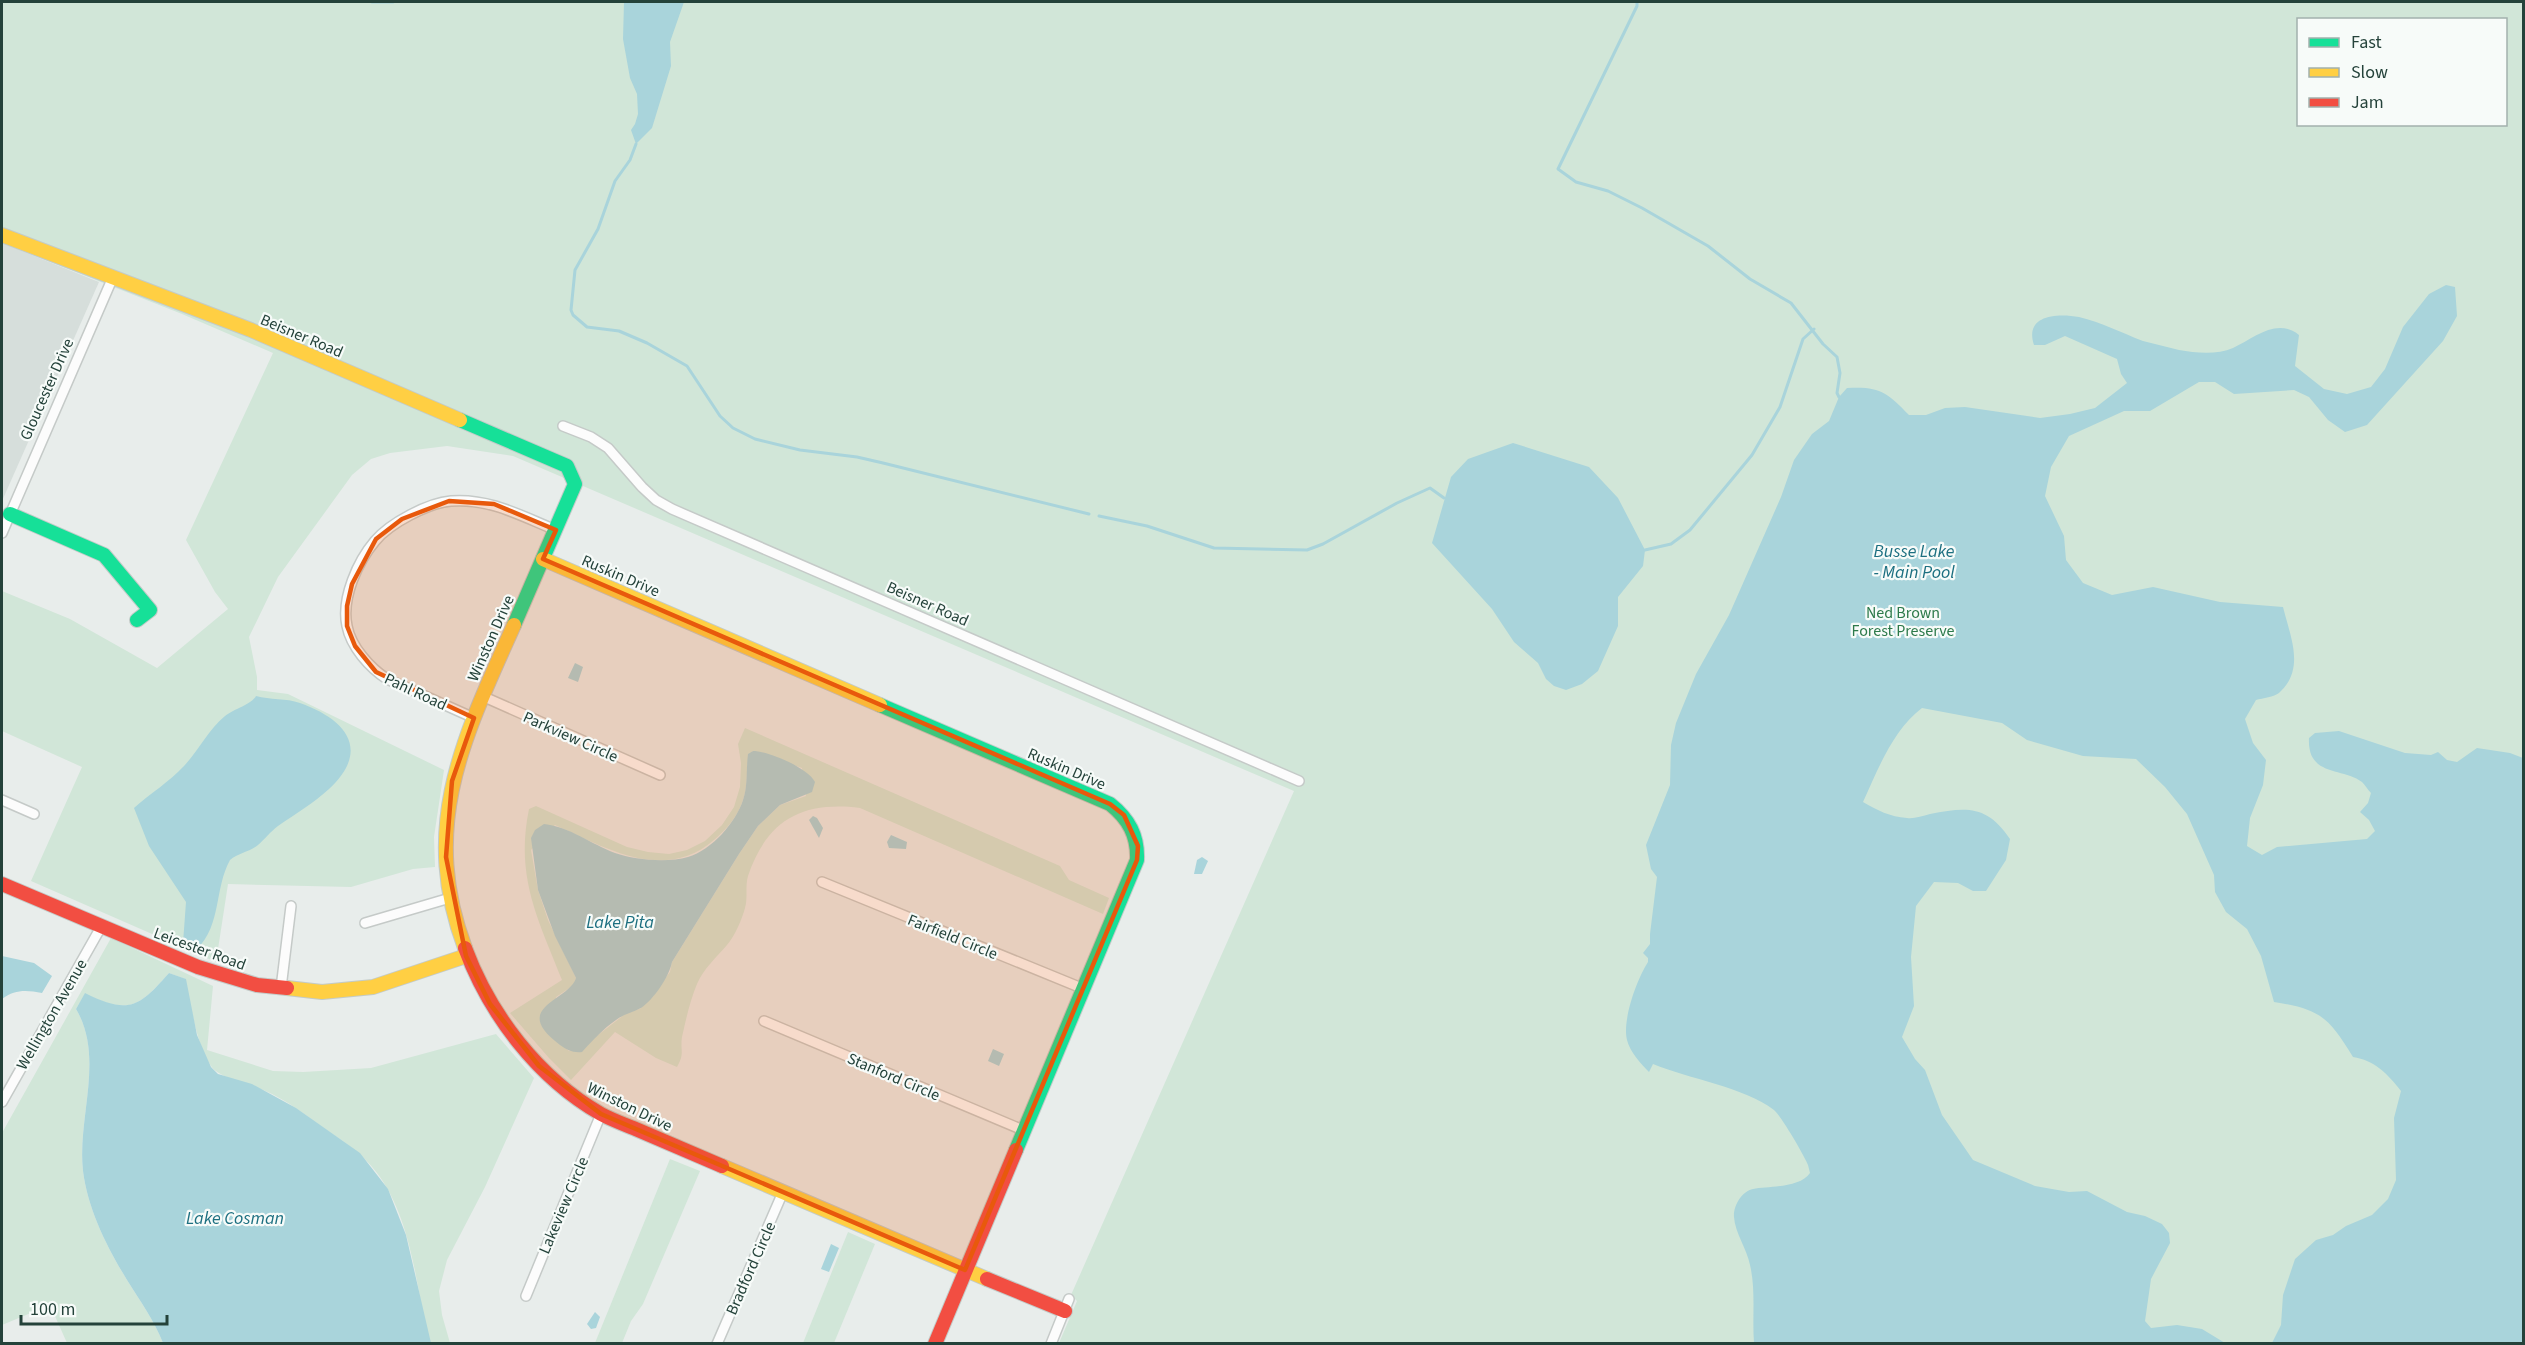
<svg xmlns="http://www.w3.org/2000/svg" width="2525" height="1345" font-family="'Source Sans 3',sans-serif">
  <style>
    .built { fill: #d6dedb }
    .green { fill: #d1e6d8; fill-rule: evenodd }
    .water { fill: #a9d4db }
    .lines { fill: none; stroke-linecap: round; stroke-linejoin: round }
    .stream { stroke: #a9d4db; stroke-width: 3 }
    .street-casing { stroke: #c5cac8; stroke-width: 12 }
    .fast-casing { stroke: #c3cbc8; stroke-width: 16 }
    .slow-casing { stroke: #c3cbc8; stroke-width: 16 }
    .jam-casing { stroke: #c3cbc8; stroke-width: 16 }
    .street { stroke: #fcfcfc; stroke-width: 9 }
    .fast { stroke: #16e098; stroke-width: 14 }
    .slow { stroke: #ffcf43; stroke-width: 14 }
    .jam { stroke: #f24e42; stroke-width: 14 }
    .marked { fill: #e8590c; fill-opacity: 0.2; stroke: #e8590c; stroke-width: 4.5; stroke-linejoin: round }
    .labels { text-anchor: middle; stroke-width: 4.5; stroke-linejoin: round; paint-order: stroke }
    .street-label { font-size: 16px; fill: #24423a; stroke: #f7fbf9 }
    .park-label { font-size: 16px; fill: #2d7a4b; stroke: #f7fbf9 }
    .water-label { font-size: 18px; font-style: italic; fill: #1c6f80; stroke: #f7fbf9 }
  </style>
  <rect width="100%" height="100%" fill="#e8edeb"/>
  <path class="built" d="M2,243L99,282L2,501Z"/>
  <g class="green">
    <path d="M2,2H2523V1343H1059L1077,1301L1071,1295L1294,791L513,456L447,446L390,453L371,459L352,475L278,577L249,637L257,677V690L288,694L444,770L434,837L435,867L413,869L351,887L228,884L216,962L31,881L82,767L2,731V591L70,619L157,668L228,609L215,592L186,540L273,353L182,314L2,243ZM2298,20H2506V124H2298Z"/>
    <path d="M745,728L1060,866L1069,880L1109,898L1103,914L860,808C802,801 767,820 748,876C745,886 748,898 745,908C742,919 735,936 727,945C716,958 704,968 697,984C690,1001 686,1019 682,1037C680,1051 685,1053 677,1067L656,1058L615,1032L571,1080L549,1058L510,1013L562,980C538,919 515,877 529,809L536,806L627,847L648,852L669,854L687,850L705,841L722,825L734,807L740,787L741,763L738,744ZM753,751L802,768L806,796L780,805L758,826L739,854L672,962L670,972L640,1009L629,1011L598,1035L569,1051L553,1038L556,997L574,985L576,978L548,920L538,890L531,850L555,825C606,848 664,883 714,840C727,829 738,816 743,800C748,786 746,769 749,754Z"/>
    <path d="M111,938L213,986L207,1050L273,1071L303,1072L371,1068L496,1034L534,1078L485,1187L447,1260L439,1291L442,1315L450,1343H431L427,1337C417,1284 410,1216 377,1173C361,1151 339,1139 318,1124C303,1113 288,1102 272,1094C256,1085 219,1079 211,1066C196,1044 191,1005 185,979L169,973C139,1007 129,1015 85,994L76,1009C105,1058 77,1118 83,1171C88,1210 107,1247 127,1280C140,1301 154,1320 163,1343H67L50,1305L2,1325V1133Z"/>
    <path d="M670,1159L700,1171L643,1304L631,1321L622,1343H595Z"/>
    <path d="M848,1232L875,1244L834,1343H803Z"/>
  </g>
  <g class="water">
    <path d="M624,2H684L670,42L671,66L652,128L636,144L631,130L635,124L638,114L637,94L630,78L623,39Z"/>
    <path d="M2446,285L2455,287L2457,316L2443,341L2367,425L2345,432L2328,420L2309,397L2294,390L2234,394L2215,382H2199L2150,411H2124L2069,436L2051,467L2045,496L2064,536L2066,560L2083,583L2112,595L2153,587L2220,602L2283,607C2290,636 2306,669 2279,693C2274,697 2263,698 2256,700L2245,719L2253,743L2266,760L2263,785L2250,818L2247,846L2262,855L2277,847L2367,839L2375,831L2369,820L2360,812L2368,803L2371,793C2368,790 2365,785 2362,782C2342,767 2307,777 2309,738L2315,733L2339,731L2405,753L2431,755L2438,752L2447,760L2457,762L2477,748L2510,753L2523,758V1343H2272L2281,1325L2283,1295L2295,1259L2316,1240L2333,1235L2346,1226L2372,1215L2388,1199L2396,1180L2394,1118L2401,1091C2388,1074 2374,1060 2353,1057C2329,1018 2321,1009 2274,1002L2261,956L2247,929L2226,912L2215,892L2214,875L2187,814L2165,787L2136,759L2083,756L2027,740L2002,723L1922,708C1893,730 1878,769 1863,802C1877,810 1890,817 1907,818C1914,819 1922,816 1930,814C1967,807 1987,805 2010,839L2006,860L1986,891H1973L1958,883L1934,882L1916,906L1911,957L1914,1006L1902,1037L1915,1059L1925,1070L1942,1115L1973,1160L2035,1186L2069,1192L2087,1191L2127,1212L2145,1216L2162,1224L2169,1233L2170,1243L2151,1279L2145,1321L2151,1328L2177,1325L2202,1329L2225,1343H1754C1752,1318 1756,1290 1750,1265C1747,1249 1735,1233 1734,1217C1733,1206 1742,1191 1753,1189C1769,1186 1800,1188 1810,1173L1808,1165C1804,1155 1781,1116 1774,1110C1744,1087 1689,1079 1653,1064L1649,1072C1641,1064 1630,1052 1627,1040C1622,1020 1637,979 1648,962V958L1643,953L1650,944V934L1657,877L1651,869L1646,845L1670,785L1671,745L1676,723L1696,674L1729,615L1781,497L1794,460L1812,434L1829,421L1839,397L1847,388C1879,386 1887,392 1909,415H1926L1945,408L1965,407L2040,418L2070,414L2095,408L2127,383L2121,374L2117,359L2065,336L2045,345H2034C2024,315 2057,313 2079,317C2101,322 2122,333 2143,341C2155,344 2167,347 2179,350C2196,353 2217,355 2233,348C2254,338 2277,317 2299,335L2295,366L2324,389L2347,394L2371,387L2385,369L2403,327L2429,294Z"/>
    <path d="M1513,443L1589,467L1618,498L1645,550L1643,566L1618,597V626L1598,671L1582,684L1566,690L1554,686L1546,679L1538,663L1514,642L1492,609L1432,543L1451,477L1468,459Z"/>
    <path d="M575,663L583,667L578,682L568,678Z"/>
    <path d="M256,696C270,700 286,698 300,703C345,719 372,749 329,789C314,803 295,814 278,826C270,832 265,839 258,845C249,852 238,853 230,860C214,889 222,924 197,949L183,943L186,902L149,846L134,808C151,793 169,782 184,766C199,750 208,730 225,716C234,709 252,704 256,696Z"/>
    <path d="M753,751C769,751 808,768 815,782L812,792L780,805L758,826L739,854L672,962C669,977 654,999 641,1008C633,1012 624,1014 616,1020C603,1029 593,1040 582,1052C573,1053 567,1050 560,1045C509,1007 569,1001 576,978L555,936L538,890L531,838L535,830L544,824C570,827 591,844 615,853C635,860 667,863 688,857C712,850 736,822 743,800C748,786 746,769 748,754Z"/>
    <path d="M813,816L817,818L823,828L819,838L809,820Z"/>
    <path d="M891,835L907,842L906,849L889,848L887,842Z"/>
    <path d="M1202,857L1208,861L1202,874H1194L1197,860Z"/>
    <path d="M2,956L34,963L52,976L42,993C27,990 15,989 2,999Z"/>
    <path d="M169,973L186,979L197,1035L211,1067L218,1074L252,1084L296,1108L360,1153L388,1189L406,1235L431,1343H163C154,1320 140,1301 127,1280C107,1247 88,1210 83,1171C77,1118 105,1058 76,1009L85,993C129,1015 139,1007 169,973Z"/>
    <path d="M993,1049L1004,1054L999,1066L988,1061Z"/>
    <path d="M831,1244L839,1248L829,1272L821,1269Z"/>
    <path d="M595,1312L600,1317L596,1328L591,1329L587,1324Z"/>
  </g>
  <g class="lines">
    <g class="stream">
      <path d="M372,2H393"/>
      <path d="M1637,2V6L1558,169L1576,182L1608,191L1642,208L1708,246L1750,279L1791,303L1823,344L1837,357L1840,373L1837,393L1839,397"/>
      <path d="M636,144L630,160L615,181L598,229L575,270L571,310L573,315L587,327L619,331L647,343L687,366L720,416L733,428L755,439L800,450L857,457L883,463L1089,514"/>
      <path d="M1099,516L1147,526L1214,548L1307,550L1323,544L1397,503L1430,488L1444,498"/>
      <path d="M1645,550L1671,544L1690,530L1752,455L1780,407L1803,339L1814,329"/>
    </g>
    <g class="street-casing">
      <g id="street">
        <path d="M563,426L591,437L608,448L642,487L656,500L672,509L1299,781"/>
        <path d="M2,533L113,277"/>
        <path d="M482,696L660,775"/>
        <path d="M474,718L387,679C370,668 351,647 347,626C341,598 358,561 375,541C390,523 428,503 451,501C490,498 521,516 556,530"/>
        <path d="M2,800L34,814"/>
        <path d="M822,882L1084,989"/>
        <path d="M365,923L450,898"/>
        <path d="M281,988L291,906"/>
        <path d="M764,1021L1023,1130"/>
        <path d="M2,1102L101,927"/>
        <path d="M526,1296L601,1114"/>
        <path d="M717,1344L783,1192"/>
        <path d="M1051,1344L1069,1299"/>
      </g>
    </g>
    <g class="fast-casing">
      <g id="fast">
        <path d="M460,420L567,466L575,484L514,625"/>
        <path d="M10,514L104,555L150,610L137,620"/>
        <path d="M880,705L1110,804C1129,819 1138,836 1137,860L1016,1150"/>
      </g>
    </g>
    <g class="slow-casing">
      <g id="slow">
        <path d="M2,235L251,330L460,420"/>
        <path d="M543,559L880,705"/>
        <path d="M465,948C419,825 464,737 514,625"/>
        <path d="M287,988L322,992L373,987L466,956"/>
        <path d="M722,1166L987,1279"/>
      </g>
    </g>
    <g class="jam-casing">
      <g id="jam">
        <path d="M2,884L198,967L257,985L287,988"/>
        <path d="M465,948C490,1015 538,1078 601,1114C612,1120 626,1125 638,1130C666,1142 694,1154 722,1166"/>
        <path d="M987,1279L1065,1311"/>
        <path d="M935,1344L1016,1150"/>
      </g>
    </g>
    <use href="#street" class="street"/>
    <use href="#fast" class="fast"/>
    <use href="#slow" class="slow"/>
    <use href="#jam" class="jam"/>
  </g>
  <path class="marked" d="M449,501L494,504L556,530L543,559L1110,804L1124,815L1138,846L1137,860L965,1270L601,1114L539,1066L490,1004L466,956L446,857L452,781L474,718L376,672L355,646L347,626V606L352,584L376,539L402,519Z"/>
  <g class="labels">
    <g class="street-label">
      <text transform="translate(302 335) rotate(23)" y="6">Beisner Road</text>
      <text transform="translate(46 389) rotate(-66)" y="6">Gloucester Drive</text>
      <text transform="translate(621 575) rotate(23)" y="6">Ruskin Drive</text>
      <text transform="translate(928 603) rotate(24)" y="6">Beisner Road</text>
      <text transform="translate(490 638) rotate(-66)" y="6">Winston Drive</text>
      <text transform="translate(416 691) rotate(25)" y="6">Pahl Road</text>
      <text transform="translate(571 736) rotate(24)" y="6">Parkview Circle</text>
      <text transform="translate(1067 768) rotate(23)" y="6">Ruskin Drive</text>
      <text transform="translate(953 936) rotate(22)" y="6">Fairfield Circle</text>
      <text transform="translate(200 948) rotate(20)" y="6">Leicester Road</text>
      <text transform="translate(51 1014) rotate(-60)" y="6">Wellington Avenue</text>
      <text transform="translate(894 1076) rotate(23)" y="6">Stanford Circle</text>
      <text transform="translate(630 1106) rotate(26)" y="6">Winston Drive</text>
      <text transform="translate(563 1205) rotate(-67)" y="6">Lakeview Circle</text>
      <text transform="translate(750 1268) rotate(-66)" y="6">Bradford Circle</text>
    </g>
    <g class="park-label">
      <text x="1903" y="618">Ned Brown<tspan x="1903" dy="18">Forest Preserve</tspan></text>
    </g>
    <g class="water-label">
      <text x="1914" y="557">Busse Lake<tspan x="1914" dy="21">- Main Pool</tspan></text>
      <text x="620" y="928">Lake Pita</text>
      <text x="235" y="1224">Lake Cosman</text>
    </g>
  </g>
  <rect width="2525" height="1345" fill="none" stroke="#24423a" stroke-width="6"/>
  <rect x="2297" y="18" width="210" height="108" fill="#f7fbf9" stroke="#a3b1ad" stroke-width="1.5"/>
  <rect x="2309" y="38" width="30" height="9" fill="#16e098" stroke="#a3b1ad" stroke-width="1.5"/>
  <text x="2351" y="48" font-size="18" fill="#24423a">Fast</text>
  <rect x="2309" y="68" width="30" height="9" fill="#ffcf43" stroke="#a3b1ad" stroke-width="1.5"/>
  <text x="2351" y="78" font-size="18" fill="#24423a">Slow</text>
  <rect x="2309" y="98" width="30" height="9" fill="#f24e42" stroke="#a3b1ad" stroke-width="1.5"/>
  <text x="2351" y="108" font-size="18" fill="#24423a">Jam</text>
  <path d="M21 1315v9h146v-9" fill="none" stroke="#24423a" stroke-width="3"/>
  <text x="30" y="1315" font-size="18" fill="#24423a" stroke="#f7fbf9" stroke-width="4.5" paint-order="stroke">100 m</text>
</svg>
